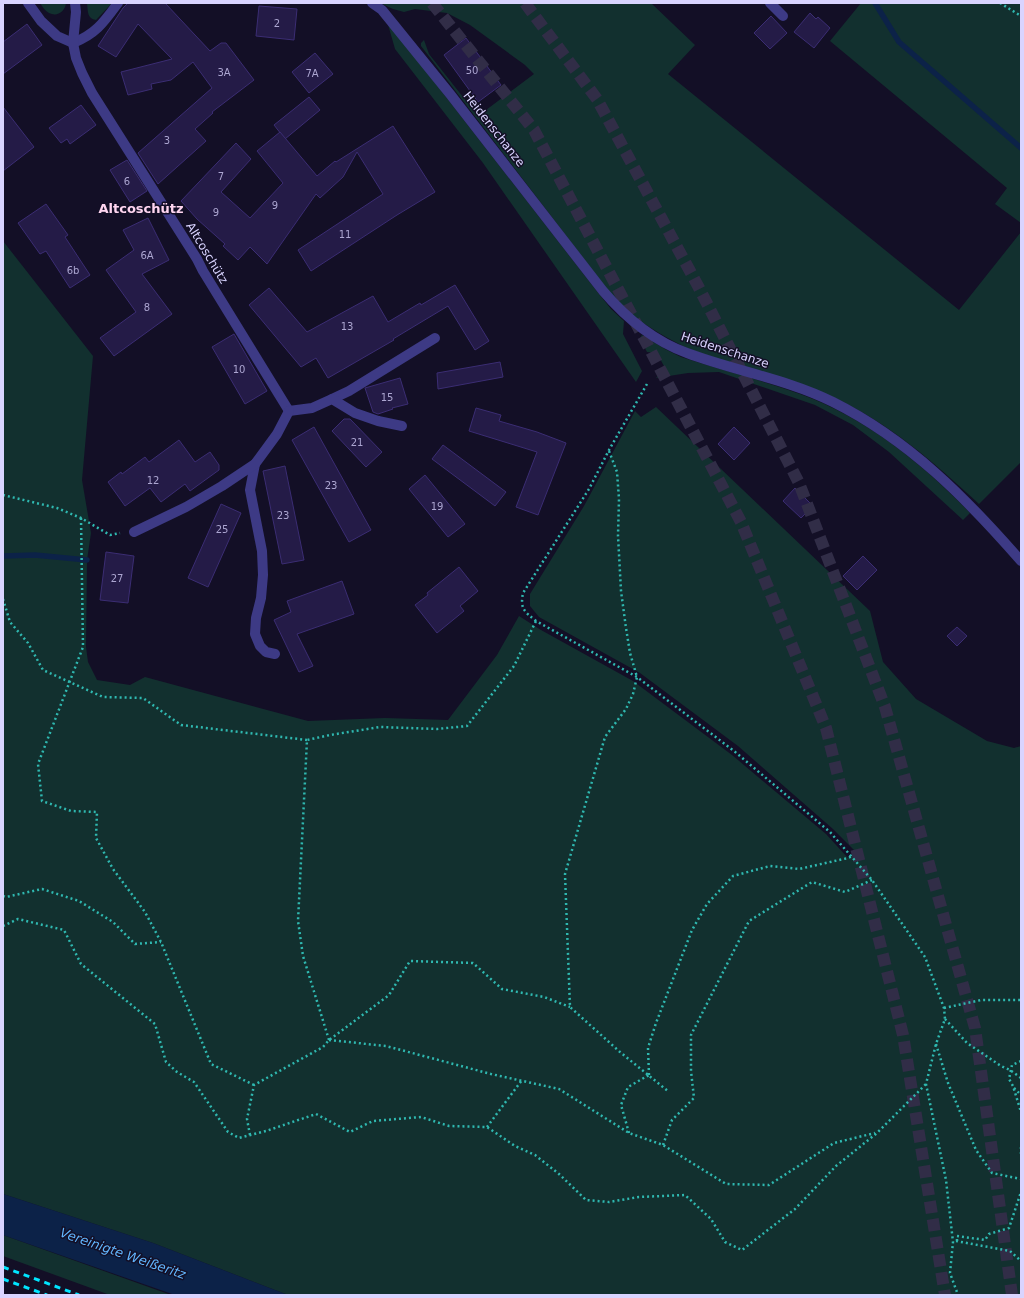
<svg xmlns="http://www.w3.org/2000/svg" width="1024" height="1298" font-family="'DejaVu Sans',sans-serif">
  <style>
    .green { fill: #12302f }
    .water { fill: #0c2248 }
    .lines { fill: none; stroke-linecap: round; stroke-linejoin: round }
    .stream { stroke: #0c2248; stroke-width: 5.5 }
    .building { fill: #241b47; stroke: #3b2d73 }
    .motorway-tunnel { stroke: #312d47; stroke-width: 12; stroke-dasharray: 12 6; stroke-linecap: butt }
    .path { stroke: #2fb8b0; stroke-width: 2.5; stroke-dasharray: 2 3; stroke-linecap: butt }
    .service { stroke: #3d3a85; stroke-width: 10 }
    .minor { stroke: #3d3a85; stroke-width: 10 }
    .rail { stroke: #00e5ff; stroke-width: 3; stroke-dasharray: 6 5; stroke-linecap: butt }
    .labels { text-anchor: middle; stroke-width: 3; stroke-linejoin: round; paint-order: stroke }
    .number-label { font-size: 10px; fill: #aca6d1 }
    .street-label { font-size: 12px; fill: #d9d4ff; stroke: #130f26 }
    .neighbourhood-label { font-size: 13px; font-weight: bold; fill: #ffd6f0; stroke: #130f26 }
    .water-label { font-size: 13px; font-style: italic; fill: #62b6ff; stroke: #130f26 }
  </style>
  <rect width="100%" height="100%" fill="#130f26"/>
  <g class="green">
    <path d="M40,3H66C65,12 57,17 49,13C45,11 42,6 40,3Z"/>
    <path d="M87,3H112L96,20C87,19 88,11 87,3Z"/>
    <path d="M380,3H651L695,45L668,74L959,310L1021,232V462L979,504C935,463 889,423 833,397C820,391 804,387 790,383C756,371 721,361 687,348C667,338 647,327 630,313C623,308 617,300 610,293L421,46V43L424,40L429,54L478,116L534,74L525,65L470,25L447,13L415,9L404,12L393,9Z"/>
    <path d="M861,3H1021V223L995,204L1007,188L830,41Z"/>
    <path d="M387,21L599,294L611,309L624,321L623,334L642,371L636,382L483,163L395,49Z"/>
    <path d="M3,241L93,356L82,480L91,533L87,560L86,647L88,662L97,680L130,685L145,677L308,721L385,718L448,720L497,655L519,616L541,630L633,681L732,755L826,834L848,858L856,852L833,829L738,746L640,673L539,617L530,606V594L584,506L635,411L641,417L656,407L870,611L883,662L916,699L987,741L1014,748L1021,746V1295H288L153,1243L3,1194Z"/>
    <path d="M642,335L665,349L681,357C721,370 761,380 800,394C865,417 923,464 970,513L963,520L889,452L853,425L815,405L719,372L688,373L656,378L665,368L657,353L647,352L640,338Z"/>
    <path d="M3,1235L171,1295H110L3,1256Z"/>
  </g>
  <path class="water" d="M3,1194L153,1243L288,1295H175L3,1235Z"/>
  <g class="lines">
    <g class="stream">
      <path d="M875,3L899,42L1021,148"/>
      <path d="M3,556L35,555L87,560"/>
    </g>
  </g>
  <g class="building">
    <path d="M128,3H165L210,51L221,43H226L254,80L212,112L213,113L195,129L206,141L158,184L138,153L212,88L193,62L171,80L151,84L152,89L128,95L121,72L172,59L138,24L116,57L98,46L123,8Z"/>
    <path d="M259,6L297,9L294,40L256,36Z"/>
    <path d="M810,13L816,19L818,17L830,28L814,48L794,32Z"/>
    <path d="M771,16L787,33L770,49L754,33Z"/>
    <path d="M27,24L42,45L3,74V42Z"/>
    <path d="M466,38L501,85L478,102L444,55Z"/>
    <path d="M315,53L333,74L309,93L292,72Z"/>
    <path d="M309,97L320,110L285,139L274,125Z"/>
    <path d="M81,105L96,125L70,144L67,139L61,143L49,128Z"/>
    <path d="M3,107L34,147L3,171Z"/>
    <path d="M393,126L435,192L397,215L311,271L298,250L383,194L357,152L343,177L320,198L316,194L267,264L250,247L238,260L223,246L225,244L197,219L181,201L236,143L251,159L221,192L250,218L283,183L257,151L280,132L317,176L335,161L336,162Z"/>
    <path d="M127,160L147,191L130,202L110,170Z"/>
    <path d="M46,204L68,235L65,237L90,275L70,288L46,251L40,254L18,223Z"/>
    <path d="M148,218L169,260L142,274L172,314L114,356L100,338L136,312L106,270L134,250L123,230Z"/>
    <path d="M455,285L489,341L475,350L448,306L393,339L394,340L328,378L316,358L301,367L249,305L269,288L307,332L373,296L388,322L420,303L421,305Z"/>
    <path d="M234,334L267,391L245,404L212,347Z"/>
    <path d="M500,362L503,377L438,389L437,373Z"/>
    <path d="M400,378L408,404L392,408L393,409L378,414L373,412L365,388Z"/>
    <path d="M476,408L501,415L499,421L537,432L566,443L538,515L516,507L537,452L469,431Z"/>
    <path d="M344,419H350L382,452L366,467L332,431Z"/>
    <path d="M314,427L371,530L349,542L292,440Z"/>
    <path d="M734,427L750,443L734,460L718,444Z"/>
    <path d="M179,440L195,462L210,452L219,465V470L190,491L185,484L161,502L150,488L125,506L108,482L121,472L122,474L145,457L149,462Z"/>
    <path d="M443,445L506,492L495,506L432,459Z"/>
    <path d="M285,466L304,560L282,564L263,471Z"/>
    <path d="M425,475L465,524L448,537L409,489Z"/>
    <path d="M795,488L813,506L801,518L783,501Z"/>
    <path d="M221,504L241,513L208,587L188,578Z"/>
    <path d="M106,552L134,556L128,603L100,600Z"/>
    <path d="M863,556L877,570L857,590L843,576Z"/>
    <path d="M459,567L478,591L460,606L464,611L437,633L415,605L428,595L427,593Z"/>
    <path d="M342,581L354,614L297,634L313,666L299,672L274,620L291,612L287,601Z"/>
    <path d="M957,627L967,636L957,646L947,636Z"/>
  </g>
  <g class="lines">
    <g class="motorway-tunnel">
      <path d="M432,3L534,130L741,522L826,728L903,1035L945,1295"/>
      <path d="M525,3L597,99L698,286L799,483L885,707L975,1028L1012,1295"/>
    </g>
    <g class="path">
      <path d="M1000,3L1021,16"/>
      <path d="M647,384L609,450L589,489L523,593C520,609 524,611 536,621L637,677L734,751L830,832L872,880L925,957L944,1008L945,1019L936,1044L926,1084L946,1180L953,1242L950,1273L958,1295"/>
      <path d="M609,451L617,472L619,499L618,536L621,591L626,628L630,653L637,677L633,694L626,709L605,737L565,874L570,1007L620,1052L669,1092"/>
      <path d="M3,495L57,508L81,518L110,535L120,533"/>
      <path d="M81,518L83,647L38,764L42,801L71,811L97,812L96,838L113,869L145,912L161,942L211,1064L254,1085"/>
      <path d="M3,599L10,622L28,643L43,670L103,697L143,698L181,725L307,740"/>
      <path d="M3,896L6,897L42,889L79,901L113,922L135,944L161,942"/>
      <path d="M3,926L18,919L64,930L81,964L155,1024L166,1062L177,1072L194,1082L228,1132L239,1138L266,1131L316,1114L350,1132L373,1121L421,1117L449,1126L487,1127L515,1146L535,1155L559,1174L586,1200L609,1202L639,1197L685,1195L711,1219L725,1242L742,1250L795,1209L836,1166L877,1133L926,1084"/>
      <path d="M944,1008L981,1000H1021"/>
      <path d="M945,1019L967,1043L1001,1066L1010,1070L1021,1078"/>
      <path d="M329,1040L386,1046L491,1074L559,1089L629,1133L663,1145L726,1184L769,1185L834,1143L875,1133"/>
      <path d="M329,1040L303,956L298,921L307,740L330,735L380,727L437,729L467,726L514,666L536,621"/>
      <path d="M936,1044L948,1083L976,1150L992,1173L1021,1179"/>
      <path d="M1021,1061L1012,1065L1009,1079L1013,1086L1021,1112"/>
      <path d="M649,1075L648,1048L656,1023L692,930L707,904L733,876L770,866L799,869L848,858L852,856"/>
      <path d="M1014,1088L1021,1095"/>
      <path d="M487,1127L522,1080"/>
      <path d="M629,1133L621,1105L628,1087L649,1075"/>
      <path d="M250,1135L247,1119L254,1085L323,1047L329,1040L389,995L410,961L473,963L502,989L544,997L570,1007"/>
      <path d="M663,1145L672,1120L694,1098L691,1071V1035L749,921L812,882L845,892L872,880"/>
      <path d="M1021,1147V1154"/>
      <path d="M956,1241L1010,1251L1021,1261"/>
      <path d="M957,1241V1236L985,1240L989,1234L1009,1228L1021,1192"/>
    </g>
    <g class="service">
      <path d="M770,3L783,16"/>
      <path d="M332,399L349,391L435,338"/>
      <path d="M255,464L250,490L262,551L263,575L261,598L256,618L255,634L260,646L266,652L275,654"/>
    </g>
    <g class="minor">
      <path d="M28,3L41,21L57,36L73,43C96,34 104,22 118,3"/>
      <path d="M75,3L76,12L73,43L76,58L82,73L92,93L197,259L203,271L289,411"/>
      <path d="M372,3L382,10L450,94L603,291C626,318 654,341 687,353C735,371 787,379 833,402C909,440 966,498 1021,561"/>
      <path d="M289,411L312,408L332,399L355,413L378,421L402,426"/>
      <path d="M134,532L186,507L222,486L255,464L277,434L289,411"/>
    </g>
    <g class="rail">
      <path d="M3,1267L79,1295"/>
      <path d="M3,1279L47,1295"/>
    </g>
  </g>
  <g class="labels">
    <g class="number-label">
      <text x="277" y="27">2</text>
      <text x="472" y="74">50</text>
      <text x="224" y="76">3A</text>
      <text x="312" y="77">7A</text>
      <text x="167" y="144">3</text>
      <text x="221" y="180">7</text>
      <text x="127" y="185">6</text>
      <text x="275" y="209">9</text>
      <text x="216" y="216">9</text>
      <text x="345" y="238">11</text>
      <text x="147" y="259">6A</text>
      <text x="73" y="274">6b</text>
      <text x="147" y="311">8</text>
      <text x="347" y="330">13</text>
      <text x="239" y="373">10</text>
      <text x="387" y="401">15</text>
      <text x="357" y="446">21</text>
      <text x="153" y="484">12</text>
      <text x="331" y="489">23</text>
      <text x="437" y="510">19</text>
      <text x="283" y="519">23</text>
      <text x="222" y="533">25</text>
      <text x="117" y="582">27</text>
    </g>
    <g class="street-label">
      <text transform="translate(494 129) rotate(52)" y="4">Heidenschanze</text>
      <text transform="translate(207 253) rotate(59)" y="4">Altcoschütz</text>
      <text transform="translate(725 350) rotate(18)" y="4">Heidenschanze</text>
    </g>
    <g class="neighbourhood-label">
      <text x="141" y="213">Altcoschütz</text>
    </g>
    <g class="water-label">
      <text transform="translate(123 1253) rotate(19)" y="5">Vereinigte Weißeritz</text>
    </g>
  </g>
  <rect width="1024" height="1298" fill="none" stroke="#d9d4ff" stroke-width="8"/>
</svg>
